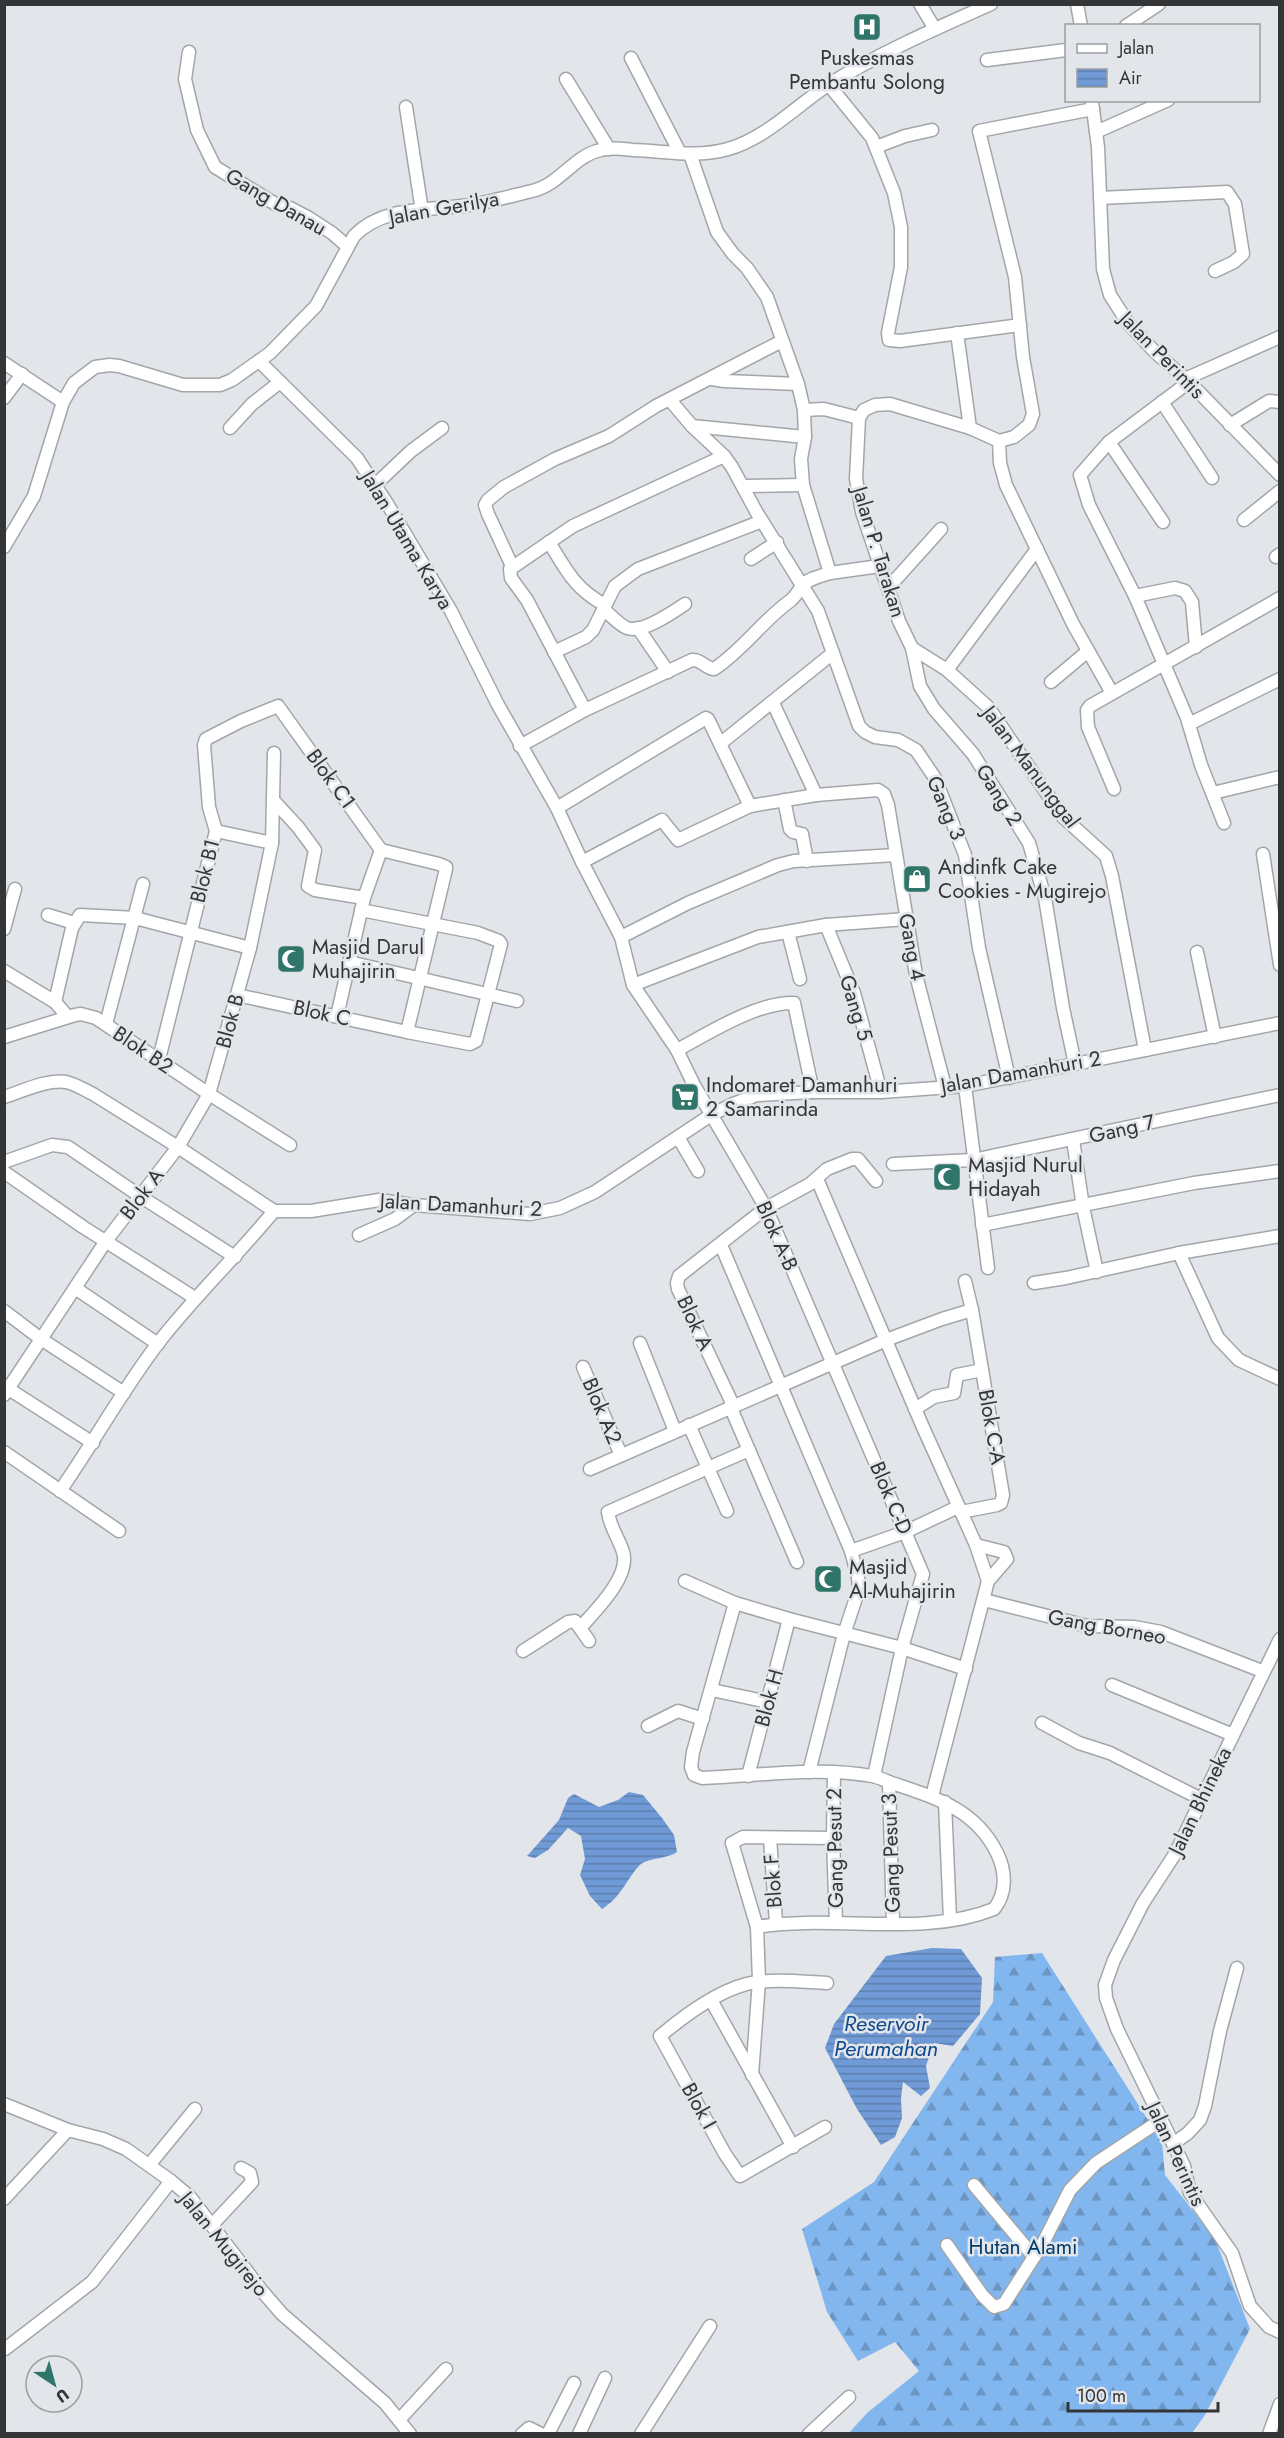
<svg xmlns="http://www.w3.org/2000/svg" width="1284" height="2438" font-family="Jost,sans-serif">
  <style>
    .forest { fill: url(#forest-firs) }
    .water { fill: url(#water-rules) }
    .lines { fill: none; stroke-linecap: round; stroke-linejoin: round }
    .minor-casing { stroke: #a3a6a9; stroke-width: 15 }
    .minor { stroke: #fff; stroke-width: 12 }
    .labels { text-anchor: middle; stroke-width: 5; stroke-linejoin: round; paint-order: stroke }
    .poi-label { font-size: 21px; fill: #343536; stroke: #e2e5e9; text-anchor: start }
    .street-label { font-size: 21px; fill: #343536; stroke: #e2e5e9 }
    .park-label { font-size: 21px; fill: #003b6d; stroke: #e2e5e9 }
    .water-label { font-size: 22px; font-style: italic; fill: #10498e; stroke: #e2e5e9 }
  </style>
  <defs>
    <pattern id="forest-firs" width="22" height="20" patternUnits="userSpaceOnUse" patternTransform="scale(1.5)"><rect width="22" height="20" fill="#82b6ef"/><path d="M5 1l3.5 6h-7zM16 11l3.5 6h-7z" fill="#6b95c2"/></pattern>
    <pattern id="water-rules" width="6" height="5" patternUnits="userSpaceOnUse" patternTransform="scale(1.5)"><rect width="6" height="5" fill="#709ad5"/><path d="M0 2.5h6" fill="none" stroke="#5d7eae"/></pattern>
  </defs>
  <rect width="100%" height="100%" fill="#e2e5e9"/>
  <path class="forest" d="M1042,1953L1162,2142L1165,2175L1215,2239L1250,2329L1205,2415L1192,2433H849L867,2413L919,2371L895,2342L858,2361L827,2312L802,2229L874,2182L993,2002L995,1957Z"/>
  <g class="water">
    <path d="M629,1792L643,1795L662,1818L674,1835L677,1852C665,1860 646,1857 638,1867C625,1882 621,1897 602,1909L590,1896L580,1875L585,1859L581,1836L568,1828L548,1850L535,1858L527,1856L559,1820L568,1798L574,1794L599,1807L618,1800Z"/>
    <path d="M932,1948L961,1949L982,1978L980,2014L953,2046L934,2043L926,2066L930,2088L921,2096L903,2082L901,2098L902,2118L895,2137L881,2145L857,2109L825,2048L834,2024L886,1956Z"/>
  </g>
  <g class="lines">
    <g class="minor-casing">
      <g id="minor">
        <path d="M920,4L935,29"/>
        <path d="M1077,4L1081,26"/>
        <path d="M1126,26L1159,4"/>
        <path d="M189,52L185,79L197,130L215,167L277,205L290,208L309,218L332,233L347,246"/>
        <path d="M631,58L680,153"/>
        <path d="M987,60L1066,50"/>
        <path d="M566,79L609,149"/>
        <path d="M829,85L872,138L894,193L901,227V267L888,333L889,340L900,341L1020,325"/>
        <path d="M1092,102L1098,147L1103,269L1110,295L1128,323L1155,352L1189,382L1280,475"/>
        <path d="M406,107L422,211"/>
        <path d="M1096,132L1168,100"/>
        <path d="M876,147L905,136L932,130"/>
        <path d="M1100,198L1227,192L1235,204L1243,254L1234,262L1215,271"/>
        <path d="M957,333L970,428"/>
        <path d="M259,361L357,458L388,505L451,611L498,705L557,808L582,862L621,937L633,985L677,1050L694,1085L766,1208L923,1574L902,1648L874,1776"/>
        <path d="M4,363L63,402"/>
        <path d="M712,379L724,381L798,384"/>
        <path d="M1185,379L1280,337"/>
        <path d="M1189,382L1109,442L1080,475L1089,505L1135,596L1187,718L1201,765L1224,823"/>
        <path d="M4,398L22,374"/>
        <path d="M670,400L692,426L724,456L732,467L757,513L818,611L859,726L865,732L875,737L898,740L916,750L935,778L965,855L979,948L1009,1078"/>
        <path d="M1162,402L1212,478"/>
        <path d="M804,410L824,409L859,418"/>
        <path d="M859,418L856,479L862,512L899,621L912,648L920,686L934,709L973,754L1029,843L1045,898L1063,1008L1075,1064"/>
        <path d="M859,418L864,410L875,405L890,404L970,428L999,441L1014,437L1029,425L1033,414L1023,357L1015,277L979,131L1093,109"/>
        <path d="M1230,425L1269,401L1280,402"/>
        <path d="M692,426L805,437"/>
        <path d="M230,428L252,404L280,382"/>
        <path d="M999,441L1000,463L1006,485L1073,624L1112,693"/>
        <path d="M1109,442L1163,522"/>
        <path d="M375,485L411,451L442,428"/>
        <path d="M743,486L803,485"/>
        <path d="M1244,520L1280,491"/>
        <path d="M549,542C566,570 575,589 605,605"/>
        <path d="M4,547L34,496L63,402L74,383L95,367L110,365L119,366L183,385H220L232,380L270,353L316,306L354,236C384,205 430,211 469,205C490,202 511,196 532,191C560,185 574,155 601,150C611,147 623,149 633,150C665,151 697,158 728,149C767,138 798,104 831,83C882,52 937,28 991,4"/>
        <path d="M1276,557L1280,554"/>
        <path d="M751,559L777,542"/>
        <path d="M512,566L488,514L485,505L488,500L504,487L555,459L609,436L656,406L782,341"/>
        <path d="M830,573L880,566"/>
        <path d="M888,588L941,529"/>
        <path d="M1135,596L1175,588L1185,591L1192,602L1196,647"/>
        <path d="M604,610C611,615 619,625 627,628C642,634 673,612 685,604"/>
        <path d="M638,628L668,672"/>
        <path d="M912,648L947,670L988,707L1063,817L1106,856L1112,876L1145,1050"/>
        <path d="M554,652L586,637L593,630L615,586L638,569L762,521"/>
        <path d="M947,670L1037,549"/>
        <path d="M1051,682L1088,651"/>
        <path d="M773,703L816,795"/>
        <path d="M585,710L527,600L511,578L510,569L573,526L724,456"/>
        <path d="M1189,724L1280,679"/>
        <path d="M721,743L833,653"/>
        <path d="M520,746L585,710L692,660C701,659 705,668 714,669C743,650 762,621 790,601C795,597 798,592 801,587C808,578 821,576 830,573L803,485L801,459L805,437L804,410L798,384L767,297L747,268L733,254L717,232L690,154"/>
        <path d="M1114,789L1088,727L1087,710L1090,706L1280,598"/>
        <path d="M1213,793L1280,777"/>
        <path d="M784,800L790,829L793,832L802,834L807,861"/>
        <path d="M274,801L298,827L315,850L308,886L315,890L364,898"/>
        <path d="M557,808L706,718L708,719L750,806"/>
        <path d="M216,831L272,843"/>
        <path d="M381,850L439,864L446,867V869L407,1032"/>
        <path d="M1263,854L1280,965"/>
        <path d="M582,862L662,820L678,840L750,806L816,795L878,790L884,794L888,805L916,975L945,1087"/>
        <path d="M48,915L74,923"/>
        <path d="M826,925L854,993L881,1092"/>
        <path d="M4,929L15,889"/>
        <path d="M788,932L800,979"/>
        <path d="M621,937L688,903L778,865L794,861L896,855"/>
        <path d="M1197,952L1215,1037"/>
        <path d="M349,962L517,1001"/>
        <path d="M4,971L55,1002L68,1017"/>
        <path d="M633,985L758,937L826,925L906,919"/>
        <path d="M237,995L407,1032L470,1044L476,1041L501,944L499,941L478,933L361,910"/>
        <path d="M55,1002L72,928L80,915L135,918L250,948"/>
        <path d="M337,1016L364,898L381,850"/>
        <path d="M106,1024L143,884"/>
        <path d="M4,1037L75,1015L81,1014L96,1018L209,1094L290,1145"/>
        <path d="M677,1050C709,1033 757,1002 794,1003L813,1092"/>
        <path d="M159,1059L216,831L209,807L204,745L206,739L241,721L278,706L381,850"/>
        <path d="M965,1086L988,1268"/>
        <path d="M4,1097C23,1091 47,1079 66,1082C75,1084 85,1090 93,1094L178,1147L274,1211H311L379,1200L414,1205L530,1214L560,1208L595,1192L711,1115L733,1104L757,1095L813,1092H881L965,1086L1280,1023"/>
        <path d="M678,1137L698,1171"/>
        <path d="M1073,1140L1083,1207L1097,1272"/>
        <path d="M4,1162L52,1145L68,1147L140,1196L235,1257"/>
        <path d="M893,1164L973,1160L1280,1095"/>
        <path d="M4,1172L83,1227L195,1298"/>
        <path d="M817,1179L922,1425L976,1545L988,1581"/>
        <path d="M982,1225L1194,1183L1280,1171"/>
        <path d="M359,1235L395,1219L414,1205"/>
        <path d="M721,1245L851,1551L858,1577L859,1589L844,1634L809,1772"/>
        <path d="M1179,1253L1218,1338L1239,1360L1280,1379"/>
        <path d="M1034,1283L1066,1278L1179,1253L1280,1236"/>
        <path d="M75,1288L158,1344"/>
        <path d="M4,1311L41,1339L124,1393"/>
        <path d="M640,1343L675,1431"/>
        <path d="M583,1367L621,1455"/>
        <path d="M4,1386L93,1443"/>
        <path d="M4,1395L106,1241L178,1147L209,1094L250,948L272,843L274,753"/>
        <path d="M733,1405L678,1289L677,1283L679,1276L766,1208L810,1184L827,1169L852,1159H858L876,1181"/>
        <path d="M730,1406L797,1562"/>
        <path d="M915,1409L934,1397L954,1393L957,1375L982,1370"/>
        <path d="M689,1425L727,1511"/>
        <path d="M4,1452L119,1531"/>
        <path d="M590,1469L886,1340L942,1319L972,1310"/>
        <path d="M60,1491C94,1442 123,1389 159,1342C195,1296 237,1256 274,1211"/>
        <path d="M961,1512L997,1505L1001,1503L1003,1495L972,1310L965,1281"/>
        <path d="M851,1551L905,1532L958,1507"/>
        <path d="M685,1581L735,1603L789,1619L902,1648L966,1669"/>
        <path d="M984,1600L1087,1626L1134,1627L1161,1632L1262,1671"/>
        <path d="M735,1603L693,1752L691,1767L694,1775L702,1778C758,1776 818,1766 872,1776C878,1777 884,1780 889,1782C933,1797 975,1808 997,1853C1006,1871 1007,1893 994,1909C922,1938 833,1914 757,1927"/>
        <path d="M581,1627C595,1611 631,1576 623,1552C619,1538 610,1528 608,1512L749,1450"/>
        <path d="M1280,1639L1175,1854L1143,1903L1114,1960L1105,1985L1106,1998L1117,2029L1184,2166L1190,2193L1232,2253L1250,2306L1269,2327L1280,2332"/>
        <path d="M523,1651L568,1622L575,1621L589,1641"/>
        <path d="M1112,1685L1233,1735"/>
        <path d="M712,1690L768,1702"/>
        <path d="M1042,1723L1079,1743L1110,1753L1201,1799"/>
        <path d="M648,1726L678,1711L703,1719"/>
        <path d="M834,1773L833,1838L836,1923"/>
        <path d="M748,1776L789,1619"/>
        <path d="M889,1782L893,1923"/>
        <path d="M932,1796L988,1581L1007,1559L1004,1552L976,1545"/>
        <path d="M945,1802L950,1920"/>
        <path d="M770,1838L776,1923"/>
        <path d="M711,2000L793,2147"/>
        <path d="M752,2075L759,1981L757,1927L732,1843L743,1837L833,1838"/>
        <path d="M4,2104L68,2130L103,2139L126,2149L171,2181L190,2197L262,2291L282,2314L385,2403L410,2434"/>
        <path d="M825,2127L740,2176L725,2154L660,2036C685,2015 724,1986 757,1982C779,1979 804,1982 827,1983"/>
        <path d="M1173,2144L1188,2133L1200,2120L1205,2106L1220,2031L1237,1968"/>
        <path d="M150,2164L195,2109"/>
        <path d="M974,2185L1034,2257"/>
        <path d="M4,2199L68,2130"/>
        <path d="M212,2225L252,2182L250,2173L241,2168"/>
        <path d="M947,2245L982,2295L994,2307L1004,2304L1043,2243L1070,2190L1096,2163L1161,2120"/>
        <path d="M5,2349L92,2282L171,2181"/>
        <path d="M399,2420L446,2369"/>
        <path d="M522,2434L529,2428L541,2434"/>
        <path d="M548,2434L574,2383"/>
        <path d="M579,2434L605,2378"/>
        <path d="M641,2434L710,2326"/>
        <path d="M809,2434L849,2397"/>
        <path d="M1269,2434L1280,2404"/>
      </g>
    </g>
    <use href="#minor" class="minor"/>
  </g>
  <defs>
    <g id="hospital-square" transform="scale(1.5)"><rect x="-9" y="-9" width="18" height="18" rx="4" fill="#2f756a" stroke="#e2e5e9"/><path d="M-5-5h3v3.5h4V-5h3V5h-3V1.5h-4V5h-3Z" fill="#fff"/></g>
    <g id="shop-square" transform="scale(1.5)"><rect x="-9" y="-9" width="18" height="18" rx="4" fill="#2f756a" stroke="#e2e5e9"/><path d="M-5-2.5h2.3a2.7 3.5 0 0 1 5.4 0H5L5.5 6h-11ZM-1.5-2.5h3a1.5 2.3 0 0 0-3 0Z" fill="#fff"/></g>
    <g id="mosque-square" transform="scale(1.5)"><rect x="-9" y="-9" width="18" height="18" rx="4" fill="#2f756a" stroke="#e2e5e9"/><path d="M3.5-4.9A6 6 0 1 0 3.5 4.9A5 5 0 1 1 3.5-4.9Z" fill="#fff"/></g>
    <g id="supermarket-square" transform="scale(1.5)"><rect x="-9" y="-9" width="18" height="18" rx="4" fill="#2f756a" stroke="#e2e5e9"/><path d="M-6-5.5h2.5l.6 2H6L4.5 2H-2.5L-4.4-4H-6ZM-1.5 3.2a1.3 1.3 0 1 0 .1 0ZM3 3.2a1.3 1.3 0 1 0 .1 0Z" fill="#fff"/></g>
  </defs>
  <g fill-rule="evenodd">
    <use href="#hospital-square" x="867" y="27"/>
    <use href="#shop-square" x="917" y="879"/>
    <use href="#mosque-square" x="291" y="959"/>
    <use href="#supermarket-square" x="685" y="1097"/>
    <use href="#mosque-square" x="947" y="1177"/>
    <use href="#mosque-square" x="828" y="1579"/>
  </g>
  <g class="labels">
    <g class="poi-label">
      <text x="867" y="65" text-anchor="middle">Puskesmas<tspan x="867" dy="24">Pembantu Solong</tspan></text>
      <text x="938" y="874">Andinfk Cake<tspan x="938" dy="24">Cookies - Mugirejo</tspan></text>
      <text x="312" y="954">Masjid Darul<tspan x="312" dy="24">Muhajirin</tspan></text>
      <text x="706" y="1092">Indomaret Damanhuri<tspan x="706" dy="24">2 Samarinda</tspan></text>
      <text x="968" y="1172">Masjid Nurul<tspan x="968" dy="24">Hidayah</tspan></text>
      <text x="849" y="1574">Masjid<tspan x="849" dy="24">Al-Muhajirin</tspan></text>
    </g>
    <g class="street-label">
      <text transform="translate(276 202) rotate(30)" y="7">Gang Danau</text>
      <text transform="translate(444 208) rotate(-10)" y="7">Jalan Gerilya</text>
      <text transform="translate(1162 355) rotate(46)" y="7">Jalan Perintis</text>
      <text transform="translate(407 540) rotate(59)" y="7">Jalan Utama Karya</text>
      <text transform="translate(879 552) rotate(73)" y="7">Jalan P. Tarakan</text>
      <text transform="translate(1031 767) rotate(53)" y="7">Jalan Manunggal</text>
      <text transform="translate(331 779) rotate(54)" y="7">Blok C1</text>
      <text transform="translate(999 795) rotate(58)" y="7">Gang 2</text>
      <text transform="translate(946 808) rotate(67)" y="7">Gang 3</text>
      <text transform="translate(205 871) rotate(-76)" y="7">Blok B1</text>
      <text transform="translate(912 947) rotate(79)" y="7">Gang 4</text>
      <text transform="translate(856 1008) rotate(73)" y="7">Gang 5</text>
      <text transform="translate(322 1013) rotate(12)" y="7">Blok C</text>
      <text transform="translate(230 1021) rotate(-75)" y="7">Blok B</text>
      <text transform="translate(143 1050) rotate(34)" y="7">Blok B2</text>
      <text transform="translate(1021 1072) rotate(-10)" y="7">Jalan Damanhuri 2</text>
      <text transform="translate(1122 1129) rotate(-13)" y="7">Gang 7</text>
      <text transform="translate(142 1194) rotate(-53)" y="7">Blok A</text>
      <text transform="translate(461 1205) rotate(3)" y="7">Jalan Damanhuri 2</text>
      <text transform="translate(777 1236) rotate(66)" y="7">Blok A-B</text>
      <text transform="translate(695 1323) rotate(65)" y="7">Blok A</text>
      <text transform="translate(602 1411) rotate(67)" y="7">Blok A2</text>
      <text transform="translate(992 1427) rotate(80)" y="7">Blok C-A</text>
      <text transform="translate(891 1498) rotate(67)" y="7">Blok C-D</text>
      <text transform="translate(1107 1627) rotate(10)" y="7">Gang Borneo</text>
      <text transform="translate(769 1698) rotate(-75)" y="7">Blok H</text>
      <text transform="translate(1200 1801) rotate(-64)" y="7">Jalan Bhineka</text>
      <text transform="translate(835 1848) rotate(-91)" y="7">Gang Pesut 2</text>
      <text transform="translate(891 1853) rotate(-92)" y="7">Gang Pesut 3</text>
      <text transform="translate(773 1881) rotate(-94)" y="7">Blok F</text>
      <text transform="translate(699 2106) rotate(61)" y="7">Blok I</text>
      <text transform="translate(1176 2154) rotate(65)" y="7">Jalan Perintis</text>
      <text transform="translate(224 2244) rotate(51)" y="7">Jalan Mugirejo</text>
    </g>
    <g class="park-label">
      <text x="1023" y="2254">Hutan Alami</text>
    </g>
    <g class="water-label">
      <text x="886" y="2031">Reservoir<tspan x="886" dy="25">Perumahan</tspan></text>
    </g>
  </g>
  <rect width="1284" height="2438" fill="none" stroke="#343536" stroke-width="12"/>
  <rect x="1065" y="24" width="195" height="78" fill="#e2e5e9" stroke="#9c9fa1" stroke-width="1.5"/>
  <rect x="1077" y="44" width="30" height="9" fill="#ffffff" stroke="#9c9fa1" stroke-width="1.5"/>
  <text x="1119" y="54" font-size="18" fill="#343536">Jalan</text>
  <rect x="1077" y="69" width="30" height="18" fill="url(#water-rules)" stroke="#9c9fa1" stroke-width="1.5"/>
  <text x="1119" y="84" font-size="18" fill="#343536">Air</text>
  <g transform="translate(54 2384) rotate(144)"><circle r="28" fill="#e2e5e9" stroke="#9c9fa1" stroke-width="1.5"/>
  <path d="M0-4.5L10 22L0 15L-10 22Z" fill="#2f756a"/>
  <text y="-9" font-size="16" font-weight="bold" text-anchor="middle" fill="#343536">U</text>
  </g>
  <path d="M1068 2402v9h150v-9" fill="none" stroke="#343536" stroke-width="3"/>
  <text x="1077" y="2402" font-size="18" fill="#343536" stroke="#e2e5e9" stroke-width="4.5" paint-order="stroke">100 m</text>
</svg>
